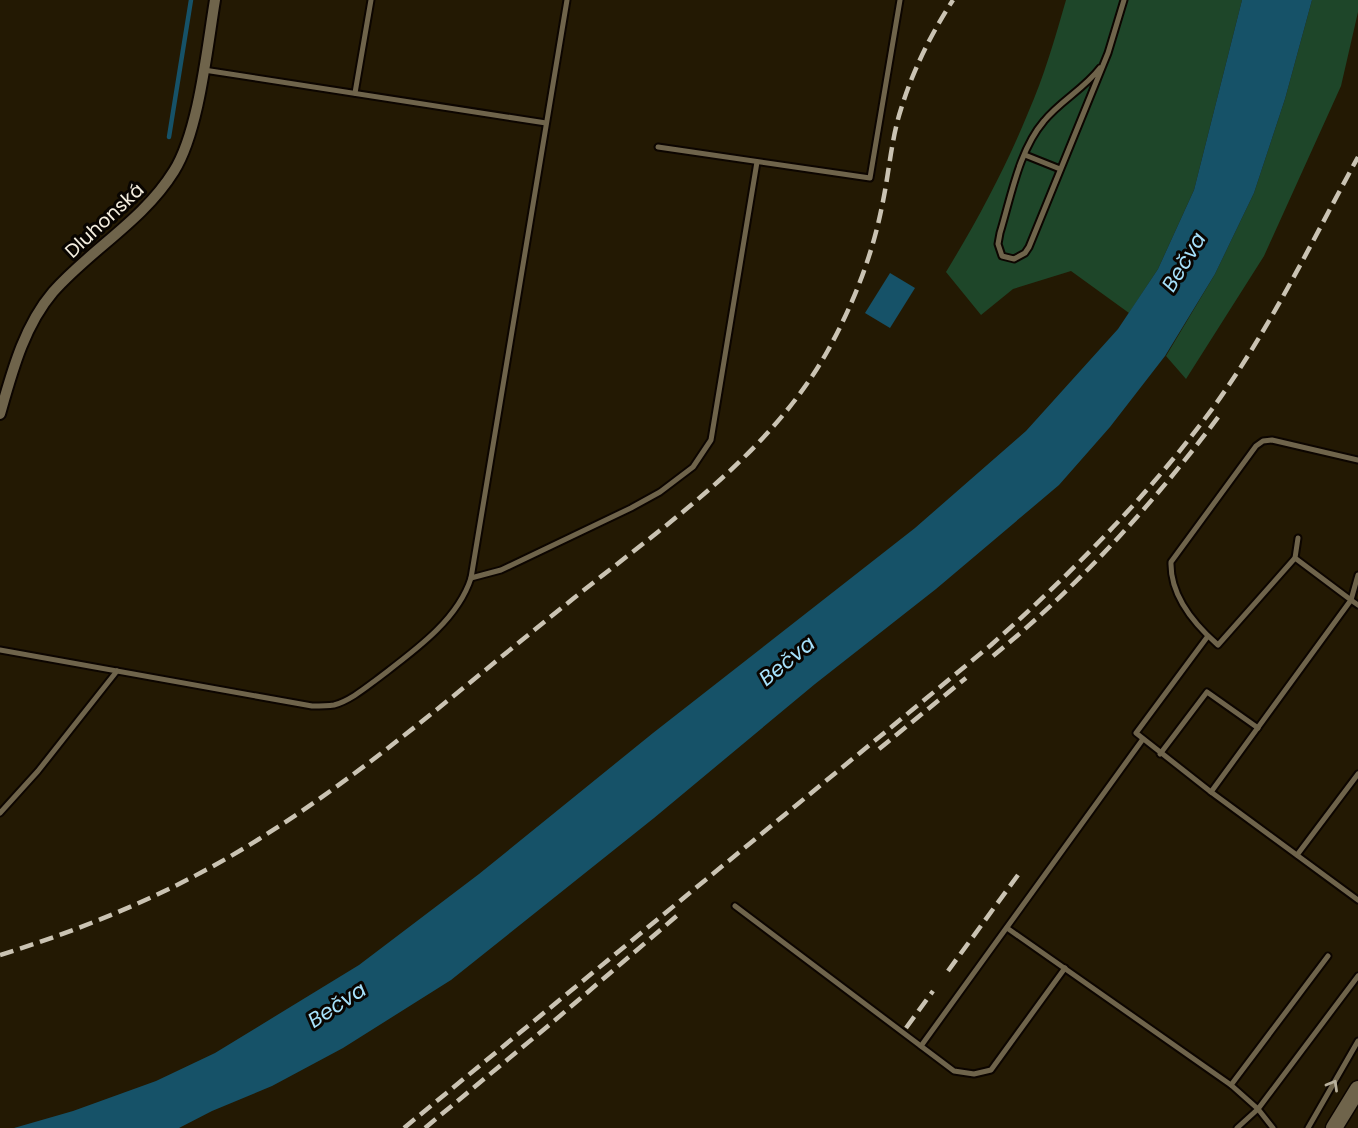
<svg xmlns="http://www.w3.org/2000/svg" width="1358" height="1128" font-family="Poppins,sans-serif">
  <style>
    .green { fill: #1e4629 }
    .water { fill: #165268 }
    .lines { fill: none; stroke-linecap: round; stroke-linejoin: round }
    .stream { stroke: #165268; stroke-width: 4.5 }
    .lane-casing { stroke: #0c0500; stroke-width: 9 }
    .street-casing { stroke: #0c0500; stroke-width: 14 }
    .secondary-casing { stroke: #0c0500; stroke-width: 19 }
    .lane { stroke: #6f644b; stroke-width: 5 }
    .street { stroke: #6f644b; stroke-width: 10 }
    .secondary { stroke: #6f644b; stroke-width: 16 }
    .rail { stroke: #cac3b3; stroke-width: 4.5; stroke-dasharray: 14 7; stroke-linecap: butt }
    .oneway { stroke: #b8b09c }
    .labels { text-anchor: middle; stroke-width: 6; stroke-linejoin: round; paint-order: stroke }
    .street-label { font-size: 19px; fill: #f4eedf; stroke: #090501 }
    .water-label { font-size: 21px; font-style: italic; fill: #a7e2fc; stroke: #090501 }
  </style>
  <rect width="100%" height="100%" fill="#231903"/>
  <g class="green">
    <path d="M1066,0H1242L1194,190L1158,269L1129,313L1071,271L1013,289L981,315L946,272C977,221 1005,169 1028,113C1044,77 1055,38 1066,0Z"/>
    <path d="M1312,0H1358V12L1341,86L1264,256L1186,379L1166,356L1215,274L1254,193L1285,99Z"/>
  </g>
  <g class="water">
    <path d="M1242,0H1312L1285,99L1254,193L1215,274L1165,356L1110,427L1059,485L936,589L815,684L654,818L451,980L343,1048L272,1086L212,1111L179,1128H14L73,1111L156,1081L215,1053L359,965L479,874L653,733L915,528L1026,431L1118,329L1158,269L1194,190Z"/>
    <path d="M890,273L915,288L890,328L865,313Z"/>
  </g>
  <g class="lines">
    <path class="stream" d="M169,137L191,0"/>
    <g class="lane-casing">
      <g id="lane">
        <path d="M1100,68C1084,89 1060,101 1044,121C1019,150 1011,197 1000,233L998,244L1002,256L1014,259L1025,253L1029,247L1108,53L1124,0"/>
        <path d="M204,70L546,123"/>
        <path d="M355,93L371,0"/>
        <path d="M658,147L870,178L900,0"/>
        <path d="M1025,155L1060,169"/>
        <path d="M1295,558L1218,645C1194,624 1170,596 1171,562L1256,446L1263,441L1272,440L1358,460"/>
        <path d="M1358,575L1351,600L1358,605"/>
        <path d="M471,578L501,570L631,508L660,492L693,467L711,440L757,162"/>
        <path d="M1208,636L1136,733L1211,792L1358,900"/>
        <path d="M0,650L312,706C319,706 327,706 334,705C349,701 364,689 376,680C411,653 457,622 471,578L567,0"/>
        <path d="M1160,754L1207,692L1258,728"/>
        <path d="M1211,792L1351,600L1295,558L1298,538"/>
        <path d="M0,813L38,771L117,671"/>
        <path d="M1297,855L1358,774"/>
        <path d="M735,906L954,1071L974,1074L991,1070L1065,968"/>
        <path d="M1007,928L1231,1085L1258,1109L1273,1128"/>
        <path d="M921,1046L1143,739"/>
        <path d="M1231,1085L1328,956"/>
        <path d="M1237,1128L1258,1109L1358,976"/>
        <path d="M1308,1128L1358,1041"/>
      </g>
    </g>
    <g class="street-casing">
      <path id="street" d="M0,414C12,372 24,326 53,292C91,249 143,221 174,171C199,131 207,48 215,0"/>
    </g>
    <g class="secondary-casing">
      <path id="secondary" d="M1334,1128L1358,1089"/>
    </g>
    <use href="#lane" class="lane"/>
    <use href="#street" class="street"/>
    <use href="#secondary" class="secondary"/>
    <g class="rail">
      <path d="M993,656C1080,585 1155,502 1222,412"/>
      <path d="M879,749L966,678"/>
      <path d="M0,955C90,927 178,890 259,839C371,769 471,680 574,598C666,524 768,456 827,352C852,307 872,257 882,206C889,174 891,140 901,109C913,70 931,34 953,0"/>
      <path d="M948,971L1018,875"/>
      <path d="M906,1028L933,991"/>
      <path d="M404,1128L991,645C1073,572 1150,494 1215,405C1271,327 1312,241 1358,157"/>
      <path d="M425,1128L554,1021L679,914"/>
    </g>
  </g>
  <defs><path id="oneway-chevron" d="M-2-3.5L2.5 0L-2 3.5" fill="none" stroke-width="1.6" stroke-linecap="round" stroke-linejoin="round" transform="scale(1.75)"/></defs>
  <use class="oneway" href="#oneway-chevron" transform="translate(1333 1085) rotate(-60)"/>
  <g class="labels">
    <g class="street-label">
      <text transform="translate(104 220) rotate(-43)" y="7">Dluhonská</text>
    </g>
    <g class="water-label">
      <text transform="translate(1184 262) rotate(-59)" y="7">Bečva</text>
      <text transform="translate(787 661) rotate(-39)" y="7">Bečva</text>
      <text transform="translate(337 1005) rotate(-33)" y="7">Bečva</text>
    </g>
  </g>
</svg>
